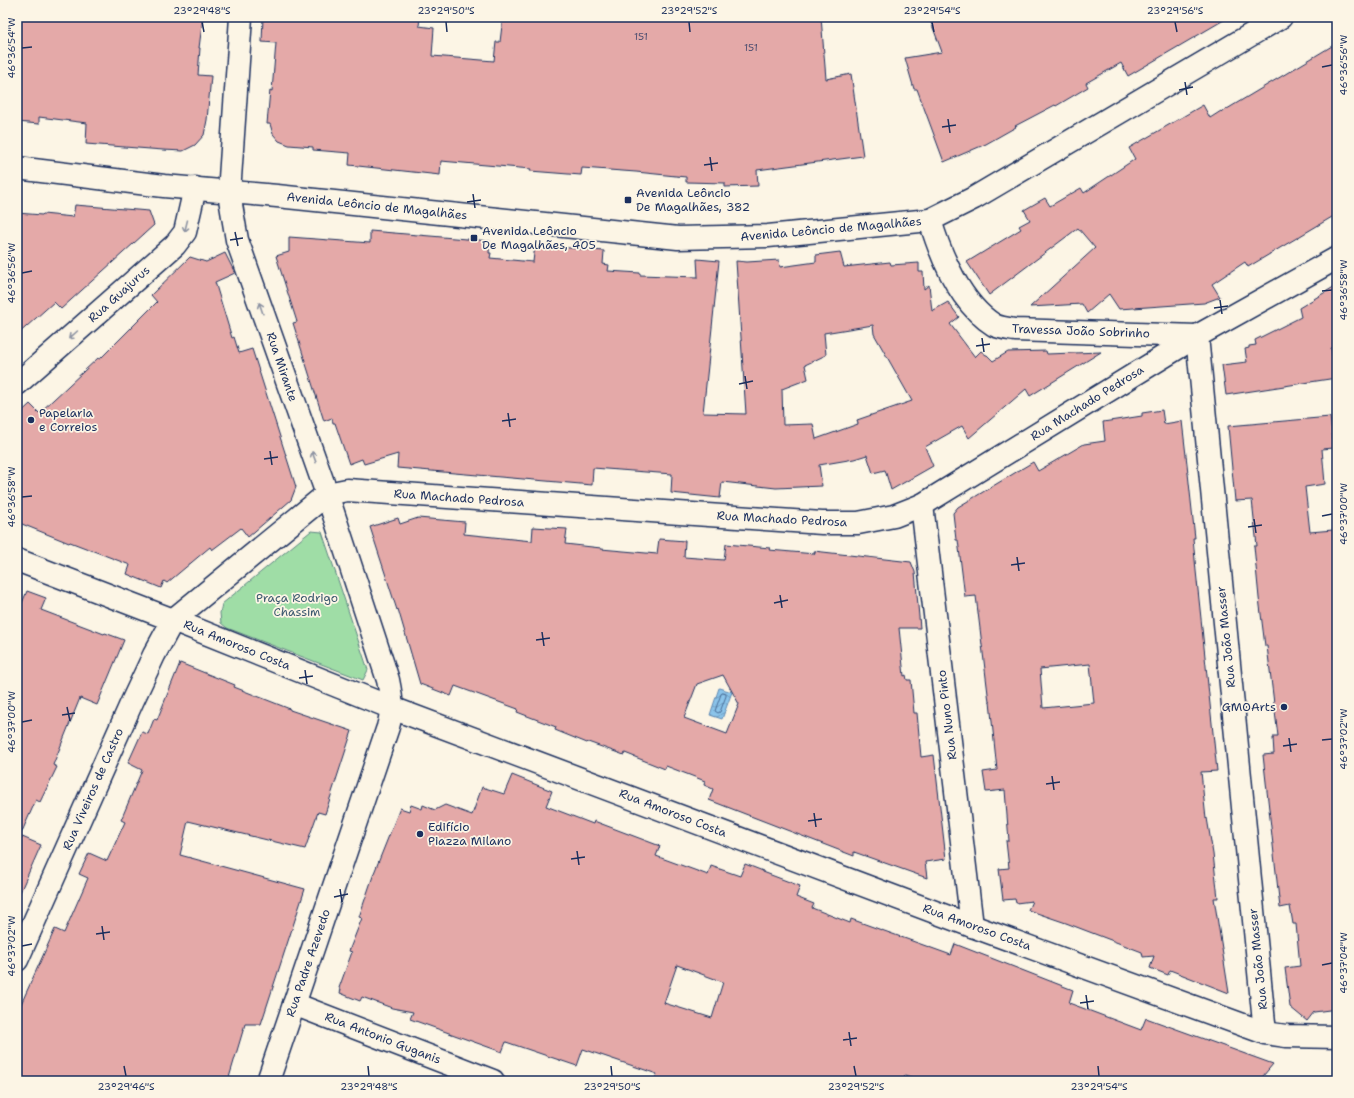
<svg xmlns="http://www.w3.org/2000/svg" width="1354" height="1098" font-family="'Shantell Sans',sans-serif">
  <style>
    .green { fill: #9fdda6; stroke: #5d8682 }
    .water { fill: url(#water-waves); stroke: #5e88b2 }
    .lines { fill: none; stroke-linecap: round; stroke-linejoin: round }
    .shore { stroke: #486b96; stroke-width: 1 }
    .building { fill: #e4a9a8; stroke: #1b2f5e; fill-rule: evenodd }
    .minor-casing { stroke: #1b2f5e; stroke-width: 25 }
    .secondary-casing { stroke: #1b2f5e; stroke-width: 25 }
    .minor { stroke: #fcf5e5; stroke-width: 22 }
    .secondary { stroke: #fcf5e5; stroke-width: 22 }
    .oneway { stroke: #8c92a2 }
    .ticks { fill: none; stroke: #1b2f5e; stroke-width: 1.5 }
    .poi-dot { fill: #1b2f5e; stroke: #fcf5e5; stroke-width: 1.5 }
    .labels { text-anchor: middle; stroke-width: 3.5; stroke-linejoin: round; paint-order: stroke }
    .number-label { font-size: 10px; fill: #4d4e70 }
    .poi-label { font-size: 12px; fill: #1b2f5e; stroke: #fcf5e5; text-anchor: start }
    .street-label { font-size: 12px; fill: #1b2f5e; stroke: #fcf5e5 }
    .park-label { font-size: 12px; fill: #3c5a70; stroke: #fcf5e5 }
    .neatline { fill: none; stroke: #1b2f5e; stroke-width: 1.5 }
    .ticks-label { font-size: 10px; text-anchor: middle; fill: #1b2f5e }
  </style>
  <defs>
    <pattern id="water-waves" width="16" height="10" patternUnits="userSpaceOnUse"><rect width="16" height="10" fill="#8bc4ea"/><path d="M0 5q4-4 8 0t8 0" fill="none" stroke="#71a0c1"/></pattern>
  </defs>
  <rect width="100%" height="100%" fill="#fcf5e5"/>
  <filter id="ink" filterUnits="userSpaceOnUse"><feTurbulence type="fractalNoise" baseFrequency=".025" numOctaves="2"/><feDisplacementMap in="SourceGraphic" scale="8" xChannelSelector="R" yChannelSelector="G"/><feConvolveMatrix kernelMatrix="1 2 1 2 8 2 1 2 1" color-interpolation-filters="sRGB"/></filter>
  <g filter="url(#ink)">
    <path class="green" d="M311,531L322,532L368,670L363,680L227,628L221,623L220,613L222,604Z"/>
    <path class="water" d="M719,688L732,692L722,719L710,715Z"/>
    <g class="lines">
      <path class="shore" d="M723,693L726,694V696L720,712L718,713L715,711L721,694Z"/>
    </g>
    <g class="building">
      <path d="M17,17H203L199,48H200L198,75L211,76L207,120L204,135L195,145L183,151L163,150L86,144L87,123L39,117V124L17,122Z"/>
      <path d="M263,17H420L419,26L434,28L432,56L494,61L496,42H500L503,17H821L826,79L851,74L863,156L757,170L758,186L725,187V183L686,182V177L636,172L582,168L581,175L530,171L531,169L441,161L440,175L349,165L350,153L313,150V147L289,145L279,141L273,134L270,124H267L270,90L272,91L276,43L262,42Z"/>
      <path d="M929,17H1229L1128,76L1121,63L1086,83L1088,87L1056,106L1055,105L1015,126L1016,127L986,144L944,162L917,89H914L905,58L942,52Z"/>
      <path d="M1337,43V214L1248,267L1245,262L1212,284L1220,297L1204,303L1119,309L1109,294L1087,313L1082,304L1030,307L1095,248L1078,228L989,295L967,262L1021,229L1019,226L1030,220L1024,210L1045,198L1050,206L1081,188L1084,193L1135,159L1129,148L1203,105L1210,118L1221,111L1222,112Z"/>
      <path d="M75,205L149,211L154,225L61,309L54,302L17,335V213L42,215L43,214L73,217Z"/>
      <path d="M370,231L490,241L489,253H491L490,258L533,262L535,245L604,251L603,264L609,265L608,271L640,273V275L698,277L697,259L719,261L703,413L746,414L736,261L747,262L779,260L780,267L816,262V255L840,252L844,267L890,262L891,265L919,263V272H923L924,289L929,285L932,311L948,302L959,317L950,324L975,357L981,351L986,355H987L993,361L1008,352L1046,351L1047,354L1101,352L1030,396L1026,389L969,438L962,426L925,447L933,466L891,490L885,470L873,473L867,455L854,459L819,465L822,486L776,488L722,482L720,498L671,493L672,474L593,468L592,485L397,468L398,454L364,464L362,459L349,464L335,423H333L332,418L324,421L293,323L297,322L276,256L289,252V237L370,243ZM873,325L874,334L912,401L857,420L858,424L816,439L813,424L783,425L782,389L808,379L805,365L826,355L824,333Z"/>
      <path d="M225,253L235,273L215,282L232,338L234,337L239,353L252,349L296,487L291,500L248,537L241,528L212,550L210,547L167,583L164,581L161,588L127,574L130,565L70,542L69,543L17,522V416L30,404L39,413L98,358L100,359L157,302L151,295L190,257L206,262Z"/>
      <path d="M1337,285V347L1331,348L1336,378L1226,395L1222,365L1247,362L1245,349L1249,348V346L1256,345L1255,340L1301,317L1299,308Z"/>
      <path d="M1162,410L1164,424L1182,421L1187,464L1195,538H1193L1196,571L1217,771L1201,772L1206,819L1207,818L1213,854L1218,898H1214L1229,993L1170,970L1168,975L1150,968L1154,956L1143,957L1142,952L1066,923L1028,910L1032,901L1016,903L1015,899L1003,900L999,869L1009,868L1006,841H1009L1005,790L986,792L983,772L997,770L990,702H989L976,596L965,597L958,540H956L953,513L958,507L1033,462L1038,471L1084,444L1105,441L1103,422L1142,416V413ZM1090,664L1094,703L1043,708L1040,669Z"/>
      <path d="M1330,417L1334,448L1322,449L1325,484L1305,487L1310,532L1333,530L1337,556V1009L1314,1012L1307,1021L1290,1007L1285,968L1300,966L1296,924H1293L1290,906L1280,908L1263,755L1274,754L1273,738H1274V736H1278L1267,646H1265L1259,598L1254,546H1257L1252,500L1235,501L1228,426Z"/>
      <path d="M398,518L400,524L418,518L465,522L464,534L532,541L533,527L567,529L565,544L601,548V549L657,554L659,539L685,541L684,557L724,560L726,544L770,548L769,550L815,554L814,551L911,562L915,572L920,628H899L904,676L906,675L907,680H911L914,713H917L921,757L934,755L946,859L925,862L927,878L854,852V856L709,800L713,789L704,785L705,781L666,766L665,769L625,753L624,755L588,742L587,743L555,730L556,727L517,712L518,709L455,686L451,696L420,684L398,609L397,610L370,527ZM723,675L739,704L727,734L684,718L697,684Z"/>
      <path d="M27,591L46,598L41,610L104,634L105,633L124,640L97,705L80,698L53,765L57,767L40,802L36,800L20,836L41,845L17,899V601L22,603Z"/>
      <path d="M180,663L235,685L234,687L290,709V710L352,731L325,814L318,812L305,849L188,821L180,855L305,889L261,1024H245L228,1081H17V1013L55,929L64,933L88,878L79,874L89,853L107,861L125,822L121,820L142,770L128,763L142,732L148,734L154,719L157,720Z"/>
      <path d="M512,775L552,791L546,806L593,824L594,821L660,846L656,856L708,875L711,866L740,876L745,864L763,871V872L800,886L796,897L814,904L812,908L850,923L851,919L951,955L955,944L1073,990L1069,1003L1141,1030L1146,1018L1273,1064L1259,1081H923L905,1075L903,1081H654L657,1074L583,1049L577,1066L506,1042L502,1052L410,1019L413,1012L392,1008L362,997L360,1001L340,993L341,989L339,988L352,952L349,951L362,918L359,917L374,873L400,808L409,811L411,805L422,809L423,805L435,810L445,805L472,815L482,787L504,794ZM677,965L723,982L712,1018L664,1003Z"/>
    </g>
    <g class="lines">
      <g class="minor-casing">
        <g id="minor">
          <path d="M241,17L229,193L237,240L327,494L388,680C392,699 393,709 388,727L268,1081"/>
          <path d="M930,220C941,257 961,304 994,325C1000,328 1009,329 1015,330L1197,336L1265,1033"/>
          <path d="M17,384L175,245L185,232L195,188"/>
          <path d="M922,505L972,926"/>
          <path d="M17,560L173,620L392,708L972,926L1265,1033L1286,1036L1337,1037"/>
          <path d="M17,960L132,702L154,655L173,620L327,494L347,490L822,523H858L894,516L922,505L1197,336L1337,258"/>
          <path d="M294,1004L493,1081"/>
        </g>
      </g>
      <g class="secondary-casing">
        <path id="secondary" d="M17,168L164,186L277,196L678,238L768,236L930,220L974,198L1281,17"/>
      </g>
      <use href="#minor" class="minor"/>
      <use href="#secondary" class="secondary"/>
    </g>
    <defs><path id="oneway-shaft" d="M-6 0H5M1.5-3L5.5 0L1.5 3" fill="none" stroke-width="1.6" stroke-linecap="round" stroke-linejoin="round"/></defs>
    <g class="oneway">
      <use href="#oneway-shaft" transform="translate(186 226) rotate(104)"/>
      <use href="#oneway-shaft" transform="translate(261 308) rotate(-109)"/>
      <use href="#oneway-shaft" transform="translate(73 335) rotate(138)"/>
      <use href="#oneway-shaft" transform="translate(314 457) rotate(-110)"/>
    </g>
  </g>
  <path class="ticks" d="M202,22L204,32M446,22L447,32M689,22L690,32M932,22L934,32M1175,22L1177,32M22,48L32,47M1322,67L1332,65M1185,82L1187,95M1179,90L1193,87M948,119L950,133M942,127L956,125M710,157L712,171M704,165L718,163M473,194L475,208M467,202L481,200M235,232L238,246M230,240L243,238M22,273L32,271M1322,291L1332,290M1220,300L1222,314M1214,308L1228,306M982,338L984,352M976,346L990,344M745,376L747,389M739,384L753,381M508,413L510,427M502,421L516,419M270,451L272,465M264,459L278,457M22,497L32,496M1322,516L1332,514M1254,519L1256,533M1248,527L1262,525M1017,557L1019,571M1011,565L1025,563M780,595L782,608M774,603L788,600M542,632L544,646M536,640L550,638M305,670L307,684M299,678L313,676M67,707L70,721M62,715L75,713M22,722L32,720M1289,738L1291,752M1322,740L1332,739M1283,746L1297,744M1052,776L1054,790M1046,784L1060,782M814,813L816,827M808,821L822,819M577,851L579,865M571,859L585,857M340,889L342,902M334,897L348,894M102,926L104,940M96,934L110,932M22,946L32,944M1322,965L1332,963M1086,995L1088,1009M1080,1003L1094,1001M849,1032L851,1046M843,1040L857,1038M124,1066L126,1076M368,1066L369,1076M611,1066L612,1076M854,1066L856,1076M1098,1066L1099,1076"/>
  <g class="poi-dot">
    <rect x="624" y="196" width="8" height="8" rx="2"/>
    <rect x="470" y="234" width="8" height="8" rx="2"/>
    <circle cx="31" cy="420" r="4"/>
    <circle cx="1284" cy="707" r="4"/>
    <circle cx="420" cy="834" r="4"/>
  </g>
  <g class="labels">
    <g class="number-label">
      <text x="641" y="40">151</text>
      <text x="751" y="51">151</text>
    </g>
    <g class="poi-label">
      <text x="636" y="197">Avenida Leôncio<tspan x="636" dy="14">De Magalhães, 382</tspan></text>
      <text x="482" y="235">Avenida Leôncio<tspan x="482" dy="14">De Magalhães, 405</tspan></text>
      <text x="39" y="417">Papelaria<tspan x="39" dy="14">e Correios</tspan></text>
      <text x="1276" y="711" text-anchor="end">GMOArts</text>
      <text x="428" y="831">Edifício<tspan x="428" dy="14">Piazza Milano</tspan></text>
    </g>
    <g class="street-label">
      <text transform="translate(377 206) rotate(6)" y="4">Avenida Leôncio de Magalhães</text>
      <text transform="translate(831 229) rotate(-5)" y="4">Avenida Leôncio de Magalhães</text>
      <text transform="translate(119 294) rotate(-42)" y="4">Rua Guajurus</text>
      <text transform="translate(1081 331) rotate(2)" y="4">Travessa João Sobrinho</text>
      <text transform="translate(282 367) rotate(71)" y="4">Rua Mirante</text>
      <text transform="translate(1087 403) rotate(-32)" y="4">Rua Machado Pedrosa</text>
      <text transform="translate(459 498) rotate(4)" y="4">Rua Machado Pedrosa</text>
      <text transform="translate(782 519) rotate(3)" y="4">Rua Machado Pedrosa</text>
      <text transform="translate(1226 637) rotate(-96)" y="4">Rua João Masser</text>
      <text transform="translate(237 645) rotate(22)" y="4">Rua Amoroso Costa</text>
      <text transform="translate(947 715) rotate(-97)" y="4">Rua Nuno Pinto</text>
      <text transform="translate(93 789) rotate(-66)" y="4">Rua Viveiros de Castro</text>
      <text transform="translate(673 813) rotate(21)" y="4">Rua Amoroso Costa</text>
      <text transform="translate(977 927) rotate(20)" y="4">Rua Amoroso Costa</text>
      <text transform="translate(1258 959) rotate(-96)" y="4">Rua João Masser</text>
      <text transform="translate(308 963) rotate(-71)" y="4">Rua Padre Azevedo</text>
      <text transform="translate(383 1038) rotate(21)" y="4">Rua Antonio Guganis</text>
    </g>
    <g class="park-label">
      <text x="297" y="602">Praça Rodrigo<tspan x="297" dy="14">Chassim</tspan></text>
    </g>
  </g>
  <rect width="1354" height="1098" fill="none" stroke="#fcf5e5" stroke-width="44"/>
  <rect x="22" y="22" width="1310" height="1054" class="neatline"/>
  <g class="ticks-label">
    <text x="202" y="14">23°29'48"S</text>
    <text x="446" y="14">23°29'50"S</text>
    <text x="689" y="14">23°29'52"S</text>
    <text x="932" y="14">23°29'54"S</text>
    <text x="1175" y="14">23°29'56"S</text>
    <text transform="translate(11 48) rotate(-90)" y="4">46°36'54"W</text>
    <text transform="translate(1343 65) rotate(-90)" y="4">46°36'56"W</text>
    <text transform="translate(11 273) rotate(-90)" y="4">46°36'56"W</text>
    <text transform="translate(1343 290) rotate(-90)" y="4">46°36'58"W</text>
    <text transform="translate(11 497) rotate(-90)" y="4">46°36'58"W</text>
    <text transform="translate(1343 514) rotate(-90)" y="4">46°37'00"W</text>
    <text transform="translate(11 722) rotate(-90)" y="4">46°37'00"W</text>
    <text transform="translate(1343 739) rotate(-90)" y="4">46°37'02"W</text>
    <text transform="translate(11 946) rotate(-90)" y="4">46°37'02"W</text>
    <text transform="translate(1343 963) rotate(-90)" y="4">46°37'04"W</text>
    <text x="126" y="1090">23°29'46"S</text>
    <text x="369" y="1090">23°29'48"S</text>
    <text x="612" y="1090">23°29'50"S</text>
    <text x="856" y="1090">23°29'52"S</text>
    <text x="1099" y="1090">23°29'54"S</text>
  </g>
</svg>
